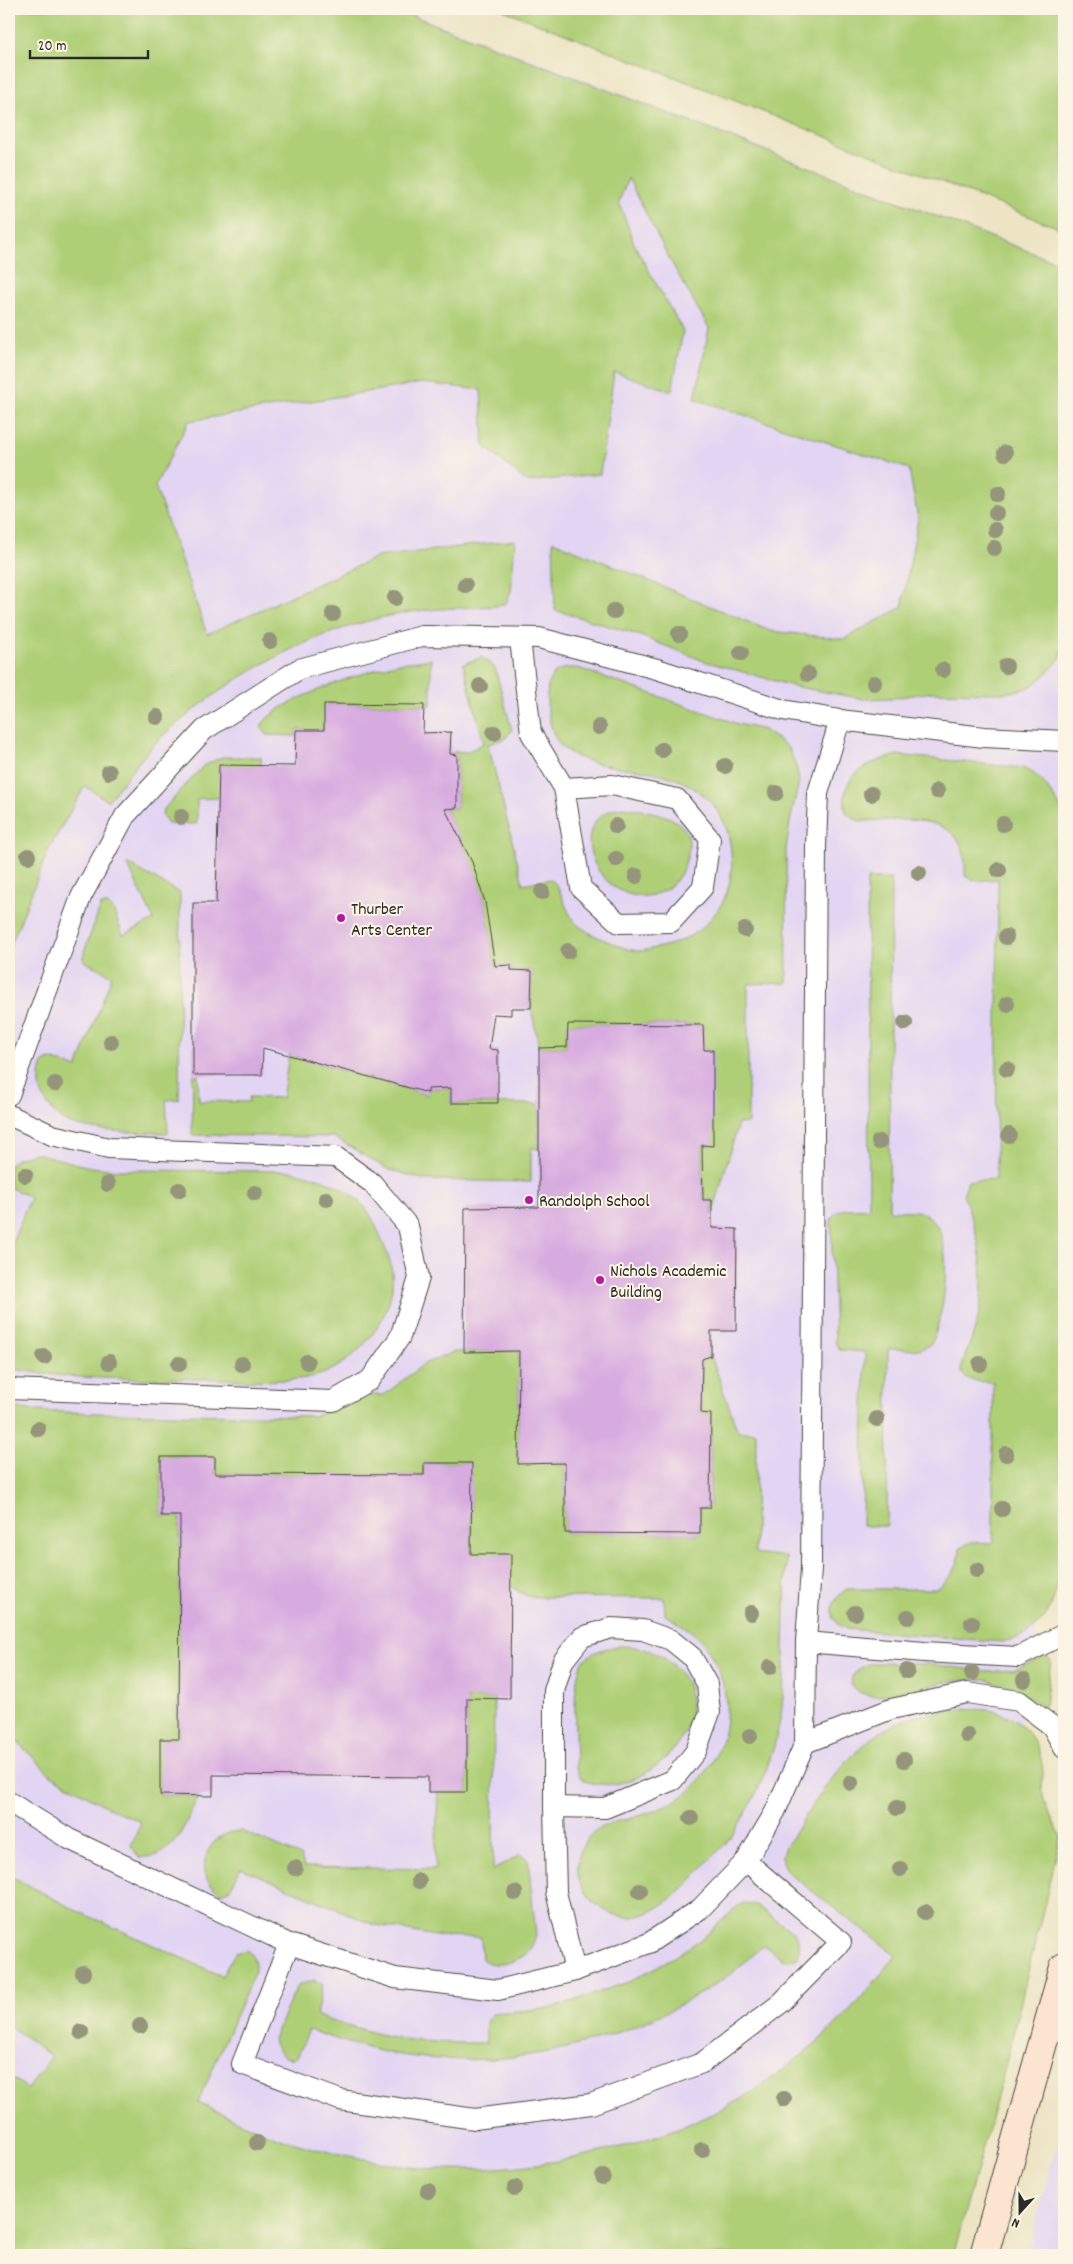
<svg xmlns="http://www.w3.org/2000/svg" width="1073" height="2264" font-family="Dekko,sans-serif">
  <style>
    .built { fill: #e2d4f3 }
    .green { fill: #afcf77; stroke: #6d7d51 }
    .building { fill: #d7abe0 }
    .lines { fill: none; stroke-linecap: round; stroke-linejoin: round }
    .lane-casing { stroke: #484742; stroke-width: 22 }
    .secondary-casing { stroke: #484742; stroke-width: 30 }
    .lane { stroke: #fff; stroke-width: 20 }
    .secondary { stroke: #fce5d0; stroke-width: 28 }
    .tree { fill: #94957a }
    .poi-dot { fill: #b5179e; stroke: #fcf5e5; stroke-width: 2 }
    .labels { text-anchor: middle; stroke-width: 4; stroke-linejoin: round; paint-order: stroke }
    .poi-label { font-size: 18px; fill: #2b2b2b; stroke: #fcf5e5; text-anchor: start }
  </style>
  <rect width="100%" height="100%" fill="#fcf5e5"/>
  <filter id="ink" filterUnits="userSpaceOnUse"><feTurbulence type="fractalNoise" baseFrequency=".02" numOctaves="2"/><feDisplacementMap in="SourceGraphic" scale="10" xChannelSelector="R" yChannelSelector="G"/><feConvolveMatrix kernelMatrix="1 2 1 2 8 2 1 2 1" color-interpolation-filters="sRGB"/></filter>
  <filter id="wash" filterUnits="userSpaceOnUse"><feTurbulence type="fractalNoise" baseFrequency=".0096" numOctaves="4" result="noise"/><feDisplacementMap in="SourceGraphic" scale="20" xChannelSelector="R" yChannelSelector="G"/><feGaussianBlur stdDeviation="1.12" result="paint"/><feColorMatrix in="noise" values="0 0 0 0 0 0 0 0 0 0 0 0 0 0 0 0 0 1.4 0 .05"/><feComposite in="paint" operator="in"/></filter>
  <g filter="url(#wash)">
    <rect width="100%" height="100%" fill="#ece4c3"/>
    <g class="built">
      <path d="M9,9H400L1064,264V729L1035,1672L878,2255H9Z"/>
      <path d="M1064,2119V2255H1027Z"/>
    </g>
    <g class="green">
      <path d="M9,9H395L1064,265V642L1060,659L1042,678L1028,688L1005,693L932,692L894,698L864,699L793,686L704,661L638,635L555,610L553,541L770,631L844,639L902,607L918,519L909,469L695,399L709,328L670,260L628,178L619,202L635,246L683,331L672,391L614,372L600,474L527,482L484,446L481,390L422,383L189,421L155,486L207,634L377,557L515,540L511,591L506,603L497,606C464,608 431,608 398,614C310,631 232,675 165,734C144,752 126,780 108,801L85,786L49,849L9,950Z"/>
      <path d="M501,9H1064V230Z"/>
      <path d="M482,657L495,668L512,730L505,739L488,744L523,884L551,879C563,890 564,909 575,922C583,931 596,936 607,941C615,944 624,949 632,950C639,952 648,950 655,948C686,943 711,927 725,897C733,878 733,858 729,838C720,795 680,775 640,770C613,766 582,765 561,746C549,735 541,688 553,675C561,667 571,667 581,669L738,724L764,730L780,741L789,749L797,769L799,782L790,822L786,850L787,983L748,984V1123L738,1124L712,1216V1200H703L702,1145L712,1146L713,1050H704L703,1025L568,1024L567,1047L539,1048L531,1008L532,971L511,970V965L495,966L485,902L471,862L445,809L457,808V755L450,754L456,751L467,752L484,743L463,664Z"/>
      <path d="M431,659V705L325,704L324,730H296V736L267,735L261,727C271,701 373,669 400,663C410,662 421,661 431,659Z"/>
      <path d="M896,755L1023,768C1044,776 1052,795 1064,813V1578L1057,1583C1053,1616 1034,1636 1002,1642L847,1629C825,1620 830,1600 847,1589H935C950,1579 960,1567 960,1548L971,1542L993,1543V1382C981,1381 966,1384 961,1370C965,1353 973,1338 977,1322C988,1280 980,1235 963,1195L968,1181L996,1179L998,879L978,881L965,876C965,865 965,854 961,845C946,812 890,821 860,821L852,818L846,812C838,774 867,764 896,755Z"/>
      <path d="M222,757H261V766L218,798L197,799V824L168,823L162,815L163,810L203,766Z"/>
      <path d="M622,807C652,812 702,815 686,860C683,871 678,881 668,888C609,926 551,820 622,807Z"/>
      <path d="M127,863L180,893L179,1099L166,1100L168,1133C141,1132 79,1134 58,1117C53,1113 50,1107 46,1102C38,1090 38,1075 44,1062L50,1059L77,1068L112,976L84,961V952L101,905H108L113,910L123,935L154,920Z"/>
      <path d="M867,879H891L889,1210C899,1212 914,1209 923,1213C955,1227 946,1297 938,1324C936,1331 935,1340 929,1345C920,1353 899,1348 888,1349L887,1526H862L865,1352L840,1350L835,1342L831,1220C836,1205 856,1210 869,1208Z"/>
      <path d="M289,1055L428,1095V1089L451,1088V1103L539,1104V1149L531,1148V1182L425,1180L387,1169L334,1137L192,1135L193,1075H198L199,1101L249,1102V1097L282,1098Z"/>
      <path d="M35,1153L90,1167L119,1170L290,1171C317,1176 344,1185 364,1206C371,1214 376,1226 380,1236C385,1247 390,1259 392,1272C397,1313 361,1358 325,1373C297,1384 247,1380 216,1379C147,1378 77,1382 9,1368V1252L30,1197L9,1187V1165L16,1159Z"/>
      <path d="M519,1351L518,1463H565V1533L700,1534V1508H710L711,1414L701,1413L702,1359L711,1356L738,1432H756L755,1553L786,1557C785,1589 785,1621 784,1652C784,1678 784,1705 778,1730C769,1770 751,1810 726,1843C722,1848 716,1853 711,1858C693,1879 669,1906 642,1915C618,1923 592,1907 581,1885C573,1867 580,1842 595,1831C606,1823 620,1821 632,1818C649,1813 668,1807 683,1796C690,1792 696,1784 701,1778C735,1737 734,1685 703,1643C694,1631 678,1623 665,1615L664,1598L530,1597L519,1592L471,1554V1463H424V1475L215,1474V1457H161V1516H180L179,1739H161L160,1795L198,1796C185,1823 176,1860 139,1857L131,1846L141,1822L107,1807L51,1775L9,1734V1406L33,1411L99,1413L314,1416L348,1405L362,1395H384L424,1364L454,1352Z"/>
      <path d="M620,1646C641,1646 660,1652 675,1667C722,1716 655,1791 599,1784C593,1783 586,1783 581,1778C579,1776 577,1771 576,1768C576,1746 571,1680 582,1663C590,1651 606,1648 620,1646Z"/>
      <path d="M1046,1656L1051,1660L1045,1705L1043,1706L1014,1689L986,1679L956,1680L878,1696C868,1696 858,1694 851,1685L852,1677L857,1671L865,1665L875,1663L928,1664L990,1672L1016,1669Z"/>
      <path d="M467,1698H494L493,1870L520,1855L528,1859L536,1936C533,1943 530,1952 523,1956C511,1964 493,1968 482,1959L481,1937L434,1936L372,1924L241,1868L230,1889L223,1893C191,1881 203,1831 241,1831L301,1856L304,1867L435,1869L438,1792H467Z"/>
      <path d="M961,1709C970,1710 980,1709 988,1710C1021,1715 1042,1742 1043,1774C1043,1778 1041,1782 1041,1786C1043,1803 1053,1821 1061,1836L1003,2075L953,2255H9V2075L28,2089L51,2056L9,2025V1875L75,1910L222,1976L235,1953L247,1950C255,1956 256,1963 254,1973L198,2103C229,2116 260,2132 292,2142C309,2148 327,2151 345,2155C370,2160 396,2166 422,2168C495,2173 568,2163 638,2142C672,2131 708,2118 739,2100C800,2064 853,2012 896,1955L792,1876C782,1866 779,1860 785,1847C817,1800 846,1746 901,1721C920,1713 941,1713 961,1709Z"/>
      <path d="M745,1903L756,1905L795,1934C801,1942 801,1950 795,1959L785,1960L763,1945C752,1955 741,1966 729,1975C635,2040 522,2071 408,2056C375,2052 341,2041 309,2030L297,2057C285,2062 275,2050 273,2039L297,1986L314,1980L323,1985L316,2015C343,2024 370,2033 398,2038C427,2043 457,2043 486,2043C486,2031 482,2020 494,2013L553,2008L631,1981L672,1958L703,1938L739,1905Z"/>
    </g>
    <g id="blocks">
      <g class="building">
        <path d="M324,704L424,705L423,733L451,732L450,754L457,755V808L445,809L472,862L485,902L495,966L511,965V970L532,971L531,1008H511V1015L494,1014L489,1049L498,1050V1103H451V1088L428,1089V1093L263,1048L262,1075H193V903H216L219,765L295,766L296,730H324Z"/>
        <path d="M568,1024L703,1025L704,1050H713V1146L702,1145L703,1200H712V1228L737,1229L736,1331H711V1356L702,1359L701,1413L711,1414L710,1508H700V1534L565,1533V1463L518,1464L519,1351L464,1352L465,1208L539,1207V1048L567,1047Z"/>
        <path d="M161,1457H215V1474L424,1475V1463H472L471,1554H511L510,1699L467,1698V1792H428V1777L213,1775V1796L160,1795V1739H179L180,1516H161Z"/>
      </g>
    </g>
  </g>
  <g filter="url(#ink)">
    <use href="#blocks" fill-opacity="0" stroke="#484742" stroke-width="1"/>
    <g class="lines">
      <g class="lane-casing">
        <g id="lane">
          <path d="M520,639L531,733L564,788L581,888L619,923L671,922L703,887L710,839L677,799L612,785L564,788"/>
          <path d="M9,1095L81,897L125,816L204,730L299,669L422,636L539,638L657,669L783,710L840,720L984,737L1064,741"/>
          <path d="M9,1115L52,1135L109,1148L336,1157L372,1183L408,1226L419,1278L400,1337L370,1380L333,1401L9,1389"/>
          <path d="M806,1642L924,1652L1018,1657L1064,1634"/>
          <path d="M805,1743L891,1709L967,1693L1019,1701L1052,1726L1064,1748"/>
          <path d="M9,1802L69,1839L289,1944L395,1978L498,1990L575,1971L649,1943L700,1909L746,1861L775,1812L805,1743L806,1642L811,1568L816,846L818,793L840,720"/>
          <path d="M554,1807L605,1808L673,1780L696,1751L710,1712L707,1684L692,1657L671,1640L643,1630L611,1628L582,1637L563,1661L554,1691V1807L556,1892L575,1971"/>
          <path d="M289,1944L242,2064L340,2100L475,2119L591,2104L702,2063L781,2003L841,1942L746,1861"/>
        </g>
      </g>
      <g class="secondary-casing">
        <path id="secondary" d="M984,2255L1064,1967"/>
      </g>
      <use href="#lane" class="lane"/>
      <use href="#secondary" class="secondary"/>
    </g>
    <g class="tree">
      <circle cx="1005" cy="453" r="8"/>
      <circle cx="998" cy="494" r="8"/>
      <circle cx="996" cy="513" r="8"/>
      <circle cx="995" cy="530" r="8"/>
      <circle cx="994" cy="548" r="8"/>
      <circle cx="465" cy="585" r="8"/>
      <circle cx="395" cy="598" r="8"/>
      <circle cx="614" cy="611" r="8"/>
      <circle cx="333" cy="614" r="8"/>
      <circle cx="679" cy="634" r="8"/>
      <circle cx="270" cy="641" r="8"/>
      <circle cx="741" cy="653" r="8"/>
      <circle cx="1006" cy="666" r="8"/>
      <circle cx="943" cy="670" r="8"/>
      <circle cx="808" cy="674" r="8"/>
      <circle cx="874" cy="683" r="8"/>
      <circle cx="480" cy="686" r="8"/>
      <circle cx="157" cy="717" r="8"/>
      <circle cx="599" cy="727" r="8"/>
      <circle cx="494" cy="733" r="8"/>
      <circle cx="662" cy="750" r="8"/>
      <circle cx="725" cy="766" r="8"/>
      <circle cx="109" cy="772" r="8"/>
      <circle cx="937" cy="791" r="8"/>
      <circle cx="776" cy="793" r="8"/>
      <circle cx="871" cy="794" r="8"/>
      <circle cx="181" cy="817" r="8"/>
      <circle cx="1003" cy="824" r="8"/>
      <circle cx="616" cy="826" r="8"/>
      <circle cx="28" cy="856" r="8"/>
      <circle cx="616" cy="859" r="8"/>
      <circle cx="999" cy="870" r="8"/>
      <circle cx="919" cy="873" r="8"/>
      <circle cx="636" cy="876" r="8"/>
      <circle cx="542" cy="892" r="8"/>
      <circle cx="745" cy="930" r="8"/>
      <circle cx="1006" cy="937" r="8"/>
      <circle cx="568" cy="951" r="8"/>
      <circle cx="1007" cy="1004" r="8"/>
      <circle cx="905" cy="1023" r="8"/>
      <circle cx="111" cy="1042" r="8"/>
      <circle cx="1007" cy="1069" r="8"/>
      <circle cx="55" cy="1084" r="8"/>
      <circle cx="1009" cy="1135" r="8"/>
      <circle cx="879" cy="1142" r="8"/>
      <circle cx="25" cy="1175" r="8"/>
      <circle cx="108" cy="1184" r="8"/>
      <circle cx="179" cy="1190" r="8"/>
      <circle cx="255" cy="1193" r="8"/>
      <circle cx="326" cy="1199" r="8"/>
      <circle cx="44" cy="1357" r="8"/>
      <circle cx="109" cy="1362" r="8"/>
      <circle cx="307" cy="1362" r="8"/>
      <circle cx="179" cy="1364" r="8"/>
      <circle cx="242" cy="1364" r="8"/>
      <circle cx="980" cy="1364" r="8"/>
      <circle cx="877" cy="1419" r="8"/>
      <circle cx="38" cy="1429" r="8"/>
      <circle cx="1006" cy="1454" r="8"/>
      <circle cx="1002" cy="1509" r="8"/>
      <circle cx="977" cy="1570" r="8"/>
      <circle cx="751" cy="1613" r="8"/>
      <circle cx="855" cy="1613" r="8"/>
      <circle cx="908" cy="1617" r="8"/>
      <circle cx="972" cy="1623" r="8"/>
      <circle cx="770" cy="1667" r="8"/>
      <circle cx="907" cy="1671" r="8"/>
      <circle cx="972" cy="1673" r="8"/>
      <circle cx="1024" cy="1680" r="8"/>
      <circle cx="967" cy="1735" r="8"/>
      <circle cx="750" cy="1736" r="8"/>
      <circle cx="904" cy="1760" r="8"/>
      <circle cx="851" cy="1783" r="8"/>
      <circle cx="897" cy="1808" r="8"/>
      <circle cx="691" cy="1818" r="8"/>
      <circle cx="295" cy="1868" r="8"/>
      <circle cx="900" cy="1869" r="8"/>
      <circle cx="419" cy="1881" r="8"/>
      <circle cx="640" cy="1891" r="8"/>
      <circle cx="515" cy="1893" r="8"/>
      <circle cx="925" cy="1912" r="8"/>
      <circle cx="83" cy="1973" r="8"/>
      <circle cx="140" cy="2026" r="8"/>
      <circle cx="81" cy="2032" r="8"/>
      <circle cx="784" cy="2099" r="8"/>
      <circle cx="257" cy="2143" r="8"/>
      <circle cx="702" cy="2150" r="8"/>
      <circle cx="603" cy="2177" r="8"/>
      <circle cx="515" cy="2188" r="8"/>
      <circle cx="428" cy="2191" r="8"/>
    </g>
  </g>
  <g class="poi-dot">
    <circle cx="341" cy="918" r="5"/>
    <circle cx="529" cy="1200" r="5"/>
    <circle cx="600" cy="1280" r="5"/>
  </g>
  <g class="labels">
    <g class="poi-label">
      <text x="351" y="914">Thurber<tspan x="351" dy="21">Arts Center</tspan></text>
      <text x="539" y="1206">Randolph School</text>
      <text x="610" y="1276">Nichols Academic<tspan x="610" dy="21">Building</tspan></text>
    </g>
  </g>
  <rect width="1073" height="2264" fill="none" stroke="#fcf5e5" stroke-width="30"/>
  <g transform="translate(1020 2212) rotate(201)" stroke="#fcf5e5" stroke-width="4" paint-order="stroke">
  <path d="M0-4L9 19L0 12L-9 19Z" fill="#2b2b2b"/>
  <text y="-8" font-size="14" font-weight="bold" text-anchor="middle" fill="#2b2b2b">N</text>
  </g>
  <path d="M30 50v8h118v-8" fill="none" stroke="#2b2b2b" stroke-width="2.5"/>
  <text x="38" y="50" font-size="15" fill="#2b2b2b" stroke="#fcf5e5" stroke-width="4" paint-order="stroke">20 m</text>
</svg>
